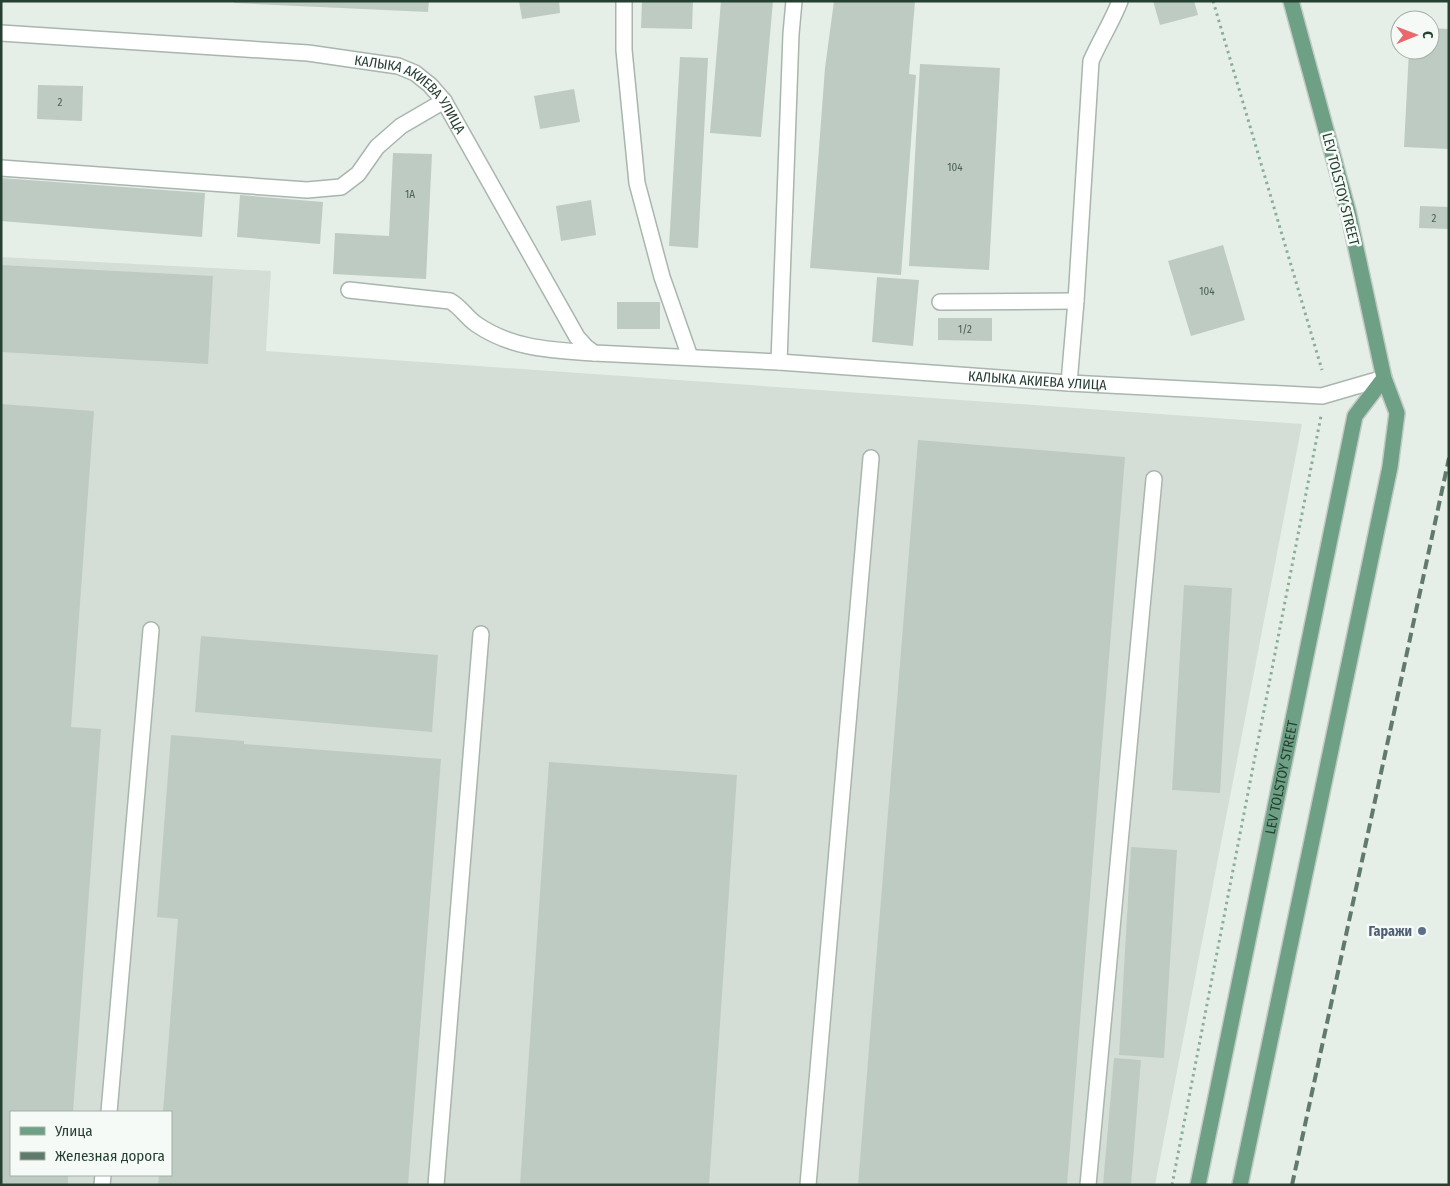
<svg xmlns="http://www.w3.org/2000/svg" width="1450" height="1186" font-family="'Fira Sans Condensed',sans-serif">
  <style>
    .built { fill: #d4ded6; fill-rule: evenodd }
    .building { fill: #becbc3 }
    .lines { fill: none; stroke-linecap: round; stroke-linejoin: round }
    .lane-casing { stroke: #a8b6ad; stroke-width: 18 }
    .primary-casing { stroke: #c2c9c5; stroke-width: 18 }
    .path { stroke: #88af98; stroke-width: 3; stroke-dasharray: 2.5 4; stroke-linecap: butt }
    .lane { stroke: #fff; stroke-width: 15 }
    .primary { stroke: #6da085; stroke-width: 15 }
    .rail { stroke: #607a6c; stroke-width: 4; stroke-dasharray: 10 5; stroke-linecap: butt }
    .service-dot { fill: #5c6f8a; stroke: #f6faf7; stroke-width: 2 }
    .labels { text-anchor: middle; stroke-width: 5; stroke-linejoin: round; paint-order: stroke }
    .number-label { font-size: 11px; fill: #4b6256 }
    .street-label { font-size: 14px; fill: #253f31; stroke: #f6faf7 }
    .service-label { font-size: 14px; font-weight: bold; fill: #4e5e75; stroke: #f6faf7; text-anchor: end }
  </style>
  <rect width="100%" height="100%" fill="#e6eee8"/>
  <path class="built" d="M1,257L271,271L266,351L1302,424L1155,1185H1ZM11,1112H171V1175H11Z"/>
  <g class="building">
    <path d="M234,1H429L428,12L234,3Z"/>
    <path d="M519,1H559L560,13L522,19Z"/>
    <path d="M642,1H693L692,29L641,28Z"/>
    <path d="M721,1H773L761,137L710,133Z"/>
    <path d="M834,1H915L909,74L916,75L901,275L810,268L825,68Z"/>
    <path d="M1153,1H1194L1198,15L1160,25Z"/>
    <path d="M1430,28L1449,29V149L1404,147L1409,50H1430Z"/>
    <path d="M680,57L708,58L698,248L669,246Z"/>
    <path d="M920,64L1000,68L989,270L909,266Z"/>
    <path d="M38,85L83,86L82,121L37,119Z"/>
    <path d="M574,89L580,122L540,129L534,96Z"/>
    <path d="M393,153L432,154L426,279L333,274L335,233L389,236Z"/>
    <path d="M1,178L205,193L202,237L1,221Z"/>
    <path d="M240,195L323,202L320,244L237,237Z"/>
    <path d="M591,200L596,235L561,241L556,206Z"/>
    <path d="M1420,206L1449,207V229L1419,228Z"/>
    <path d="M1223,245L1245,320L1191,336L1168,261Z"/>
    <path d="M1,265L213,276L208,364L1,352Z"/>
    <path d="M877,277L919,280L913,346L872,342Z"/>
    <rect x="617" y="302" width="43" height="27"/>
    <path d="M938,318H992V341L938,340Z"/>
    <path d="M1,404L94,411L71,727L101,729L73,1112H11V1175H68V1185H1Z"/>
    <path d="M918,440L1125,457L1067,1185H858Z"/>
    <path d="M1184,585L1232,588L1220,793L1172,790Z"/>
    <path d="M201,636L438,655L432,732L195,712Z"/>
    <path d="M171,735L244,741V744L441,759L408,1185H158L159,1175H171V1112H163L178,919L157,917Z"/>
    <path d="M549,762L737,775L709,1185H520Z"/>
    <path d="M1131,847L1177,850L1164,1058L1119,1055Z"/>
    <path d="M1114,1058L1141,1060L1131,1185H1103Z"/>
  </g>
  <g class="lines">
    <g class="lane-casing">
      <g id="lane">
        <path d="M624,1V50L637,183L662,277L690,357"/>
        <path id="s1" d="M1,33L308,53L398,66L415,73L430,85L444,101L577,337L586,347L594,353L779,362L1069,383L1322,396L1384,378"/>
        <path d="M1,168L307,190L341,187L358,174L377,147L401,126L444,101"/>
        <path d="M349,290L450,301C460,306 466,317 476,324C512,349 551,350 594,353"/>
        <path d="M940,302L1076,301"/>
        <path d="M779,362L791,34L794,1"/>
        <path d="M1069,383L1076,301L1091,61C1100,40 1112,22 1120,1"/>
        <path d="M109,1112L151,630"/>
        <path d="M102,1185L103,1175"/>
        <path d="M436,1185L481,634"/>
        <path d="M808,1185L871,458"/>
        <path d="M1088,1185L1154,479"/>
      </g>
    </g>
    <g class="primary-casing">
      <g id="primary">
        <path id="s2" d="M1198,1185L1355,416L1384,378"/>
        <path d="M1240,1185L1390,467L1397,413L1384,378L1348,211L1291,1"/>
      </g>
    </g>
    <g class="path">
      <path d="M1213,1L1322,370"/>
      <path d="M1172,1185L1321,416"/>
    </g>
    <use href="#lane" class="lane"/>
    <use href="#primary" class="primary"/>
    <path class="rail" d="M1292,1185L1449,458"/>
  </g>
  <circle class="service-dot" cx="1422" cy="931" r="5"/>
  <g class="labels">
    <g class="number-label">
      <text x="60" y="106">2</text>
      <text x="955" y="171">104</text>
      <text x="410" y="198">1А</text>
      <text x="1434" y="222">2</text>
      <text x="1207" y="295">104</text>
      <text x="965" y="333">1/2</text>
    </g>
    <g class="street-label">
      <text dy="5" stroke="none"><textPath href="#s1" startOffset="424">КАЛЫКА АКИЕВА УЛИЦА</textPath></text>
      <text transform="translate(1341 189) rotate(76)" y="5">LEV TOLSTOY STREET</text>
      <text dy="5" stroke="none"><textPath href="#s1" startOffset="1196">КАЛЫКА АКИЕВА УЛИЦА</textPath></text>
      <text dy="5" stroke="none"><textPath href="#s2" startOffset="416">LEV TOLSTOY STREET</textPath></text>
    </g>
    <g class="service-label">
      <text x="1412" y="936">Гаражи</text>
    </g>
  </g>
  <rect width="1450" height="1186" fill="none" stroke="#253f31" stroke-width="5"/>
  <rect x="10" y="1111" width="162" height="65" fill="#f6faf7" stroke="#a2afa8"/>
  <rect x="20" y="1127" width="25" height="8" fill="#6da085" stroke="#a2afa8"/>
  <text x="55" y="1136" font-size="15" fill="#253f31">Улица</text>
  <rect x="20" y="1152" width="25" height="8" fill="#607a6c" stroke="#a2afa8"/>
  <text x="55" y="1161" font-size="15" fill="#253f31">Железная дорога</text>
  <g transform="translate(1415 35) rotate(89)"><circle r="24" fill="#f6faf7" stroke="#a2afa8"/>
  <path d="M0-4L9 19L0 12L-9 19Z" fill="#ea686b"/>
  <text y="-8" font-size="14" font-weight="bold" text-anchor="middle" fill="#253f31">С</text>
  </g>
</svg>
